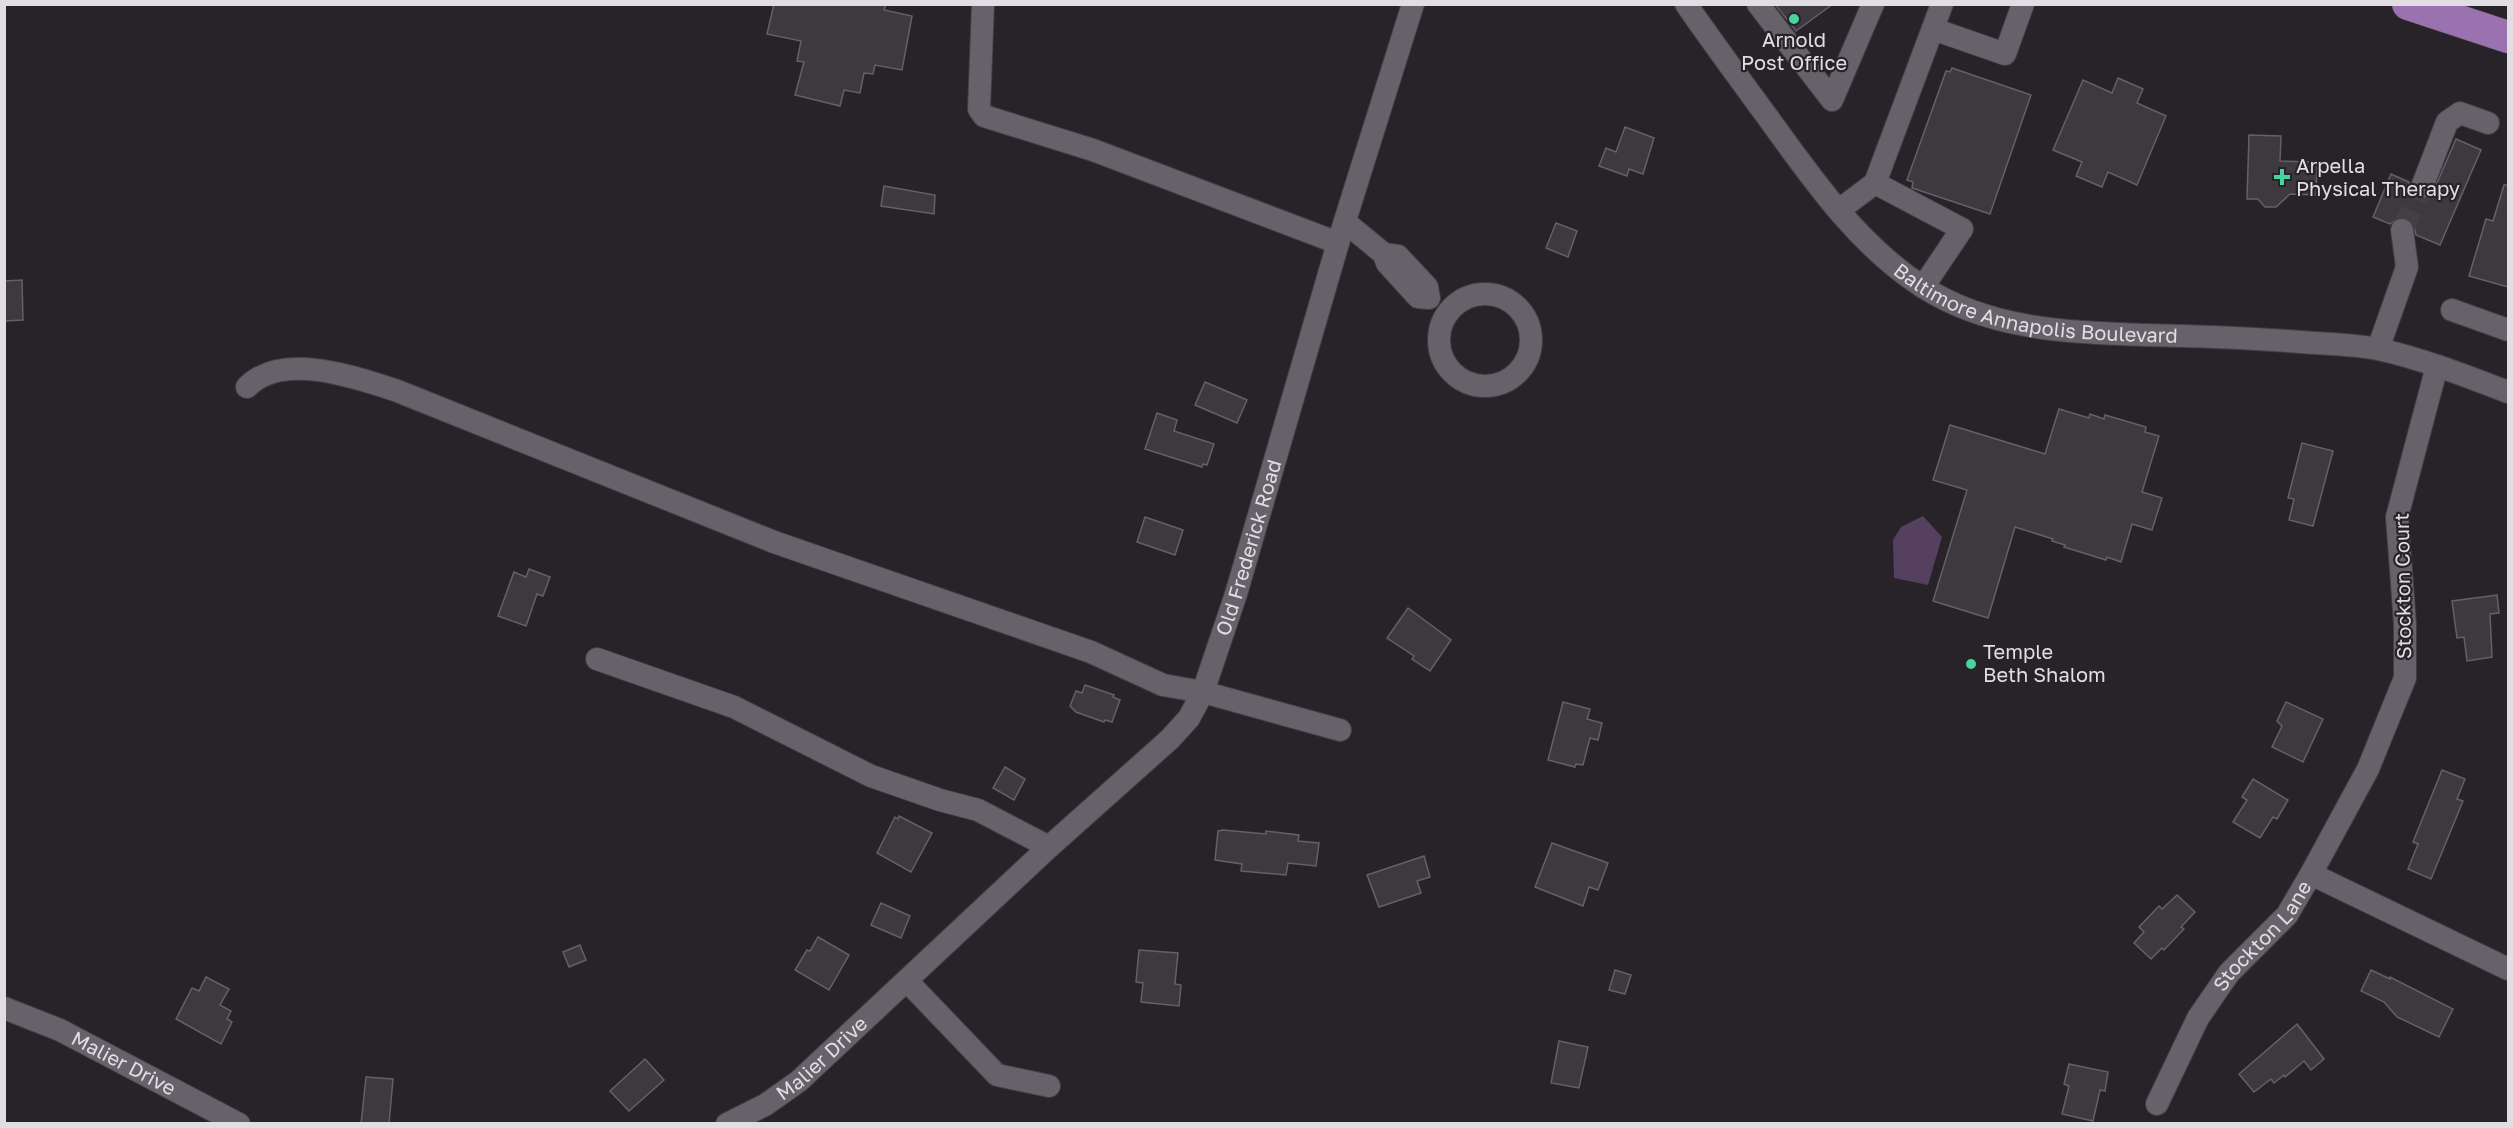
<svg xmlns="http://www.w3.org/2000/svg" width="2513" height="1128" font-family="'Golos Text',sans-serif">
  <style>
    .green { fill: #55415f }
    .building { fill: #3d393f; stroke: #656067; stroke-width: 1.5 }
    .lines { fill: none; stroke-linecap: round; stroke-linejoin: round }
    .minor-tunnel { stroke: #433f45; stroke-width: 22; stroke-dasharray: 22 11; stroke-linecap: butt }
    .minor-casing { stroke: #423e44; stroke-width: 24 }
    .highway-casing { stroke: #423e44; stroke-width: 33 }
    .minor { stroke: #676269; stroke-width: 22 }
    .highway { stroke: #9b72b0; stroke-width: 32 }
    .poi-dot { fill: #47d49e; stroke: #272329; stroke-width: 2 }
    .labels { text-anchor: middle; stroke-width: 4.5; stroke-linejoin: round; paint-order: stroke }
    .poi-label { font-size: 20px; fill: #e1dee3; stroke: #272329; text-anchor: start }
    .street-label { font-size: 20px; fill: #e1dee3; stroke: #272329 }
  </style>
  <rect width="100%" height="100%" fill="#272329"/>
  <path class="green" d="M1923,516L1942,537L1928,585L1894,578L1893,540L1901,527Z"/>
  <g class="building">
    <path d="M774,4H886L884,10L912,16L902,70L875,65L873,74L864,73L860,93L844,90L840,106L795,95L804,62L797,61L801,41L767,34Z"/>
    <path d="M1775,4H1833L1796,31Z"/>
    <path d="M1952,68L2031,95L1990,214L1912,188L1913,182L1907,180L1946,71L1950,72Z"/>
    <path d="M2118,78L2143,89L2137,103L2166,116L2137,185L2108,172L2102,187L2076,176L2082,162L2053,150L2083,80L2112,93Z"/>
    <path d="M1625,127L1654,138L1643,174L1629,169L1627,176L1599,166L1606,148L1616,152Z"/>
    <path d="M2249,135L2281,136L2280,161L2317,162L2316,195L2290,194L2276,207H2265L2258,199H2247Z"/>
    <path d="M2456,139L2481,150L2440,245L2416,235L2413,222L2408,218L2400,217L2390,224L2373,217L2391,174L2409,182V190L2417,199L2424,200L2431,197Z"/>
    <path d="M2504,185H2508V287L2469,276L2486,219L2493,221Z"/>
    <path d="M884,186L935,195L934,214L881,206Z"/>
    <path d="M1556,223L1577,231L1568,257L1546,248Z"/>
    <path d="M22,280L23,320L4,321V281Z"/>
    <path d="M1205,382L1247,400L1237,423L1195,405Z"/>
    <path d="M2059,409L2089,418L2090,414L2104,419L2105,415L2146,427L2145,432L2159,436L2142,492L2162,498L2152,530L2132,524L2121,562L2107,557L2106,560L2064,547L2065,545L2052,541L2053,539L2015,527L1988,618L1933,601L1967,490L1933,480L1950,425L2045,454Z"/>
    <path d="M1157,413L1177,420L1174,431L1214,444L1207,465L1203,464L1202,467L1145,449Z"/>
    <path d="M2302,443L2333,451L2313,526L2289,520L2294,499L2288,498Z"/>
    <path d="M1145,517L1183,530L1175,555L1137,542Z"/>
    <path d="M529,569L550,577L543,596L537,594L526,626L498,616L514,572L526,577Z"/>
    <path d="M2497,595L2499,613L2490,614L2492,657L2467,661L2464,637L2457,638L2452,601Z"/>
    <path d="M1408,608L1451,640L1430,671L1412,659L1414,656L1387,638Z"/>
    <path d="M1085,685L1114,695L1113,697L1120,700L1112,722L1105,720L1104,722L1076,712L1070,706L1076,691L1082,693Z"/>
    <path d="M1563,702L1590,709L1587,719L1602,723L1598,740L1590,738L1583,765L1576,764L1575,767L1548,760Z"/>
    <path d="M2286,702L2323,719L2303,762L2272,747L2282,726L2277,721Z"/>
    <path d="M1005,767L1025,779L1014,800L993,788Z"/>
    <path d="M2442,770L2465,779L2457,799L2463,801L2431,879L2408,869L2418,844L2413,842Z"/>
    <path d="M2253,779L2288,800L2277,819L2273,817L2260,838L2233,822L2247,800L2242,797Z"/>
    <path d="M899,816L932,833L911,872L877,853L895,817L898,819Z"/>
    <path d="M1223,830L1266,834V831L1299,835L1298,841L1319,843L1316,866L1288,863L1286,875L1241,871L1242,864L1215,860L1218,831Z"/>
    <path d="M1552,843L1608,863L1598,890L1589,887L1583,906L1535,887Z"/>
    <path d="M1424,856L1430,877L1417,881L1421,893L1379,907L1367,875Z"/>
    <path d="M2177,895L2195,912L2181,927L2184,929L2164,950L2162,948L2151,959L2134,943L2144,932L2139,927L2159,906L2162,909Z"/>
    <path d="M881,903L910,916L901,938L871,925Z"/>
    <path d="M818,937L849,955L829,990L795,970L807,950L810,951Z"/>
    <path d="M580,945L586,960L569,967L563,952Z"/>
    <path d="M1139,950L1178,953L1175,984L1181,985L1179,1006L1141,1002L1143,983L1136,982Z"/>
    <path d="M1615,970L1631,975L1625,994L1609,990Z"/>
    <path d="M2371,970L2390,979V977L2453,1009L2439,1037L2397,1017L2384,1002L2361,991Z"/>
    <path d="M206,977L229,989L220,1005L231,1011L227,1019L232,1022L221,1044L176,1019L192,988L199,991Z"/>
    <path d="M2297,1024L2324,1059L2311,1070L2304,1061L2285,1077L2284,1075L2274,1083L2271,1079L2254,1092L2239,1074Z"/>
    <path d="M1559,1041L1588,1047L1579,1088L1551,1083Z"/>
    <path d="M645,1059L664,1080L629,1111L610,1091Z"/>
    <path d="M2069,1064L2108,1072L2105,1091L2100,1090L2093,1121L2062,1114L2069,1086L2064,1084Z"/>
    <path d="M366,1077L393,1079L389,1124H361Z"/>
  </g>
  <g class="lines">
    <path class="minor-tunnel" d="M2402,230L2422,187"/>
    <g class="minor-casing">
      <g id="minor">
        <path d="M983,4L979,109L984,116L1093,150L1338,243"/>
        <path id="s1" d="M1686,4C1713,43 1741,81 1769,119C1813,180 1859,246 1923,287C1990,330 2068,332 2145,335C2197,336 2249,338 2301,342C2326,344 2353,344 2378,349C2423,359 2466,376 2508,392"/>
        <path d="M1758,4L1832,100L1873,4"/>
        <path d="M1933,29L2005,54L2023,4"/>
        <path d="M2422,187L2447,122L2460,113L2488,123"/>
        <path d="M1839,210L1875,183"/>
        <path d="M1345,222L1384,254L1398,256L1427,287L1429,298L1418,297L1387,263L1384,254"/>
        <path d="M1923,287L1962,229L1875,183L1942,4"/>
        <circle cx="1485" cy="340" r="46"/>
        <path d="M2452,310L2508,330"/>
        <path d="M2378,349L2407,267L2402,230"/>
        <path d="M247,387C282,351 354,377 395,390L774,542L1091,652L1163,685L1203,692L1340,730"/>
        <path d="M597,659L734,707L871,776L940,800L978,810L1049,847"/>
        <path d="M2311,874L2508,969"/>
        <path d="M907,981L997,1075L1049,1086"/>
        <path id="s2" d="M4,1008L60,1030L239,1124"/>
        <path id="s3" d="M2157,1104L2198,1018L2229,973L2287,915L2311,874L2368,769L2405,678V624L2397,517L2437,366"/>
        <path id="s4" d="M727,1124L765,1105L799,1081L1049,847L1170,739L1189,718L1203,692L1236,594L1338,243L1413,4"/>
      </g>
    </g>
    <g class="highway-casing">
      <path id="highway" d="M2408,4L2508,37"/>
    </g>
    <use href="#minor" class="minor"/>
    <use href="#highway" class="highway"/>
  </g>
  <g class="poi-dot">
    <circle cx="1794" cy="19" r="6"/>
    <path d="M2279 168h6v6h6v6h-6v6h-6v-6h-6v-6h6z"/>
    <circle cx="1971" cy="664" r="6"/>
  </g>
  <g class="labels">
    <g class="poi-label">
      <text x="1794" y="47" text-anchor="middle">Arnold<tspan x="1794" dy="23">Post Office</tspan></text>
      <text x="2296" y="173">Arpella<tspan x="2296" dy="23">Physical Therapy</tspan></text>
      <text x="1983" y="659">Temple<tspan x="1983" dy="23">Beth Shalom</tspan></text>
    </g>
    <g class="street-label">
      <text dy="7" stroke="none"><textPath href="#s1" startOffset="486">Baltimore Annapolis Boulevard</textPath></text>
      <text dy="7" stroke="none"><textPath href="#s4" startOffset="798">Old Frederick Road</textPath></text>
      <text transform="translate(2403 586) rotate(-91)" y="7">Stockton Court</text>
      <text dy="7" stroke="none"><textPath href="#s3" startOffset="200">Stockton Lane</textPath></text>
      <text dy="7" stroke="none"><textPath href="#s4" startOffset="116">Malier Drive</textPath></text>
      <text dy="7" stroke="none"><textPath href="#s2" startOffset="132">Malier Drive</textPath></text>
    </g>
  </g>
  <rect width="2513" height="1128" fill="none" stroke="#e1dee3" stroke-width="12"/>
</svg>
